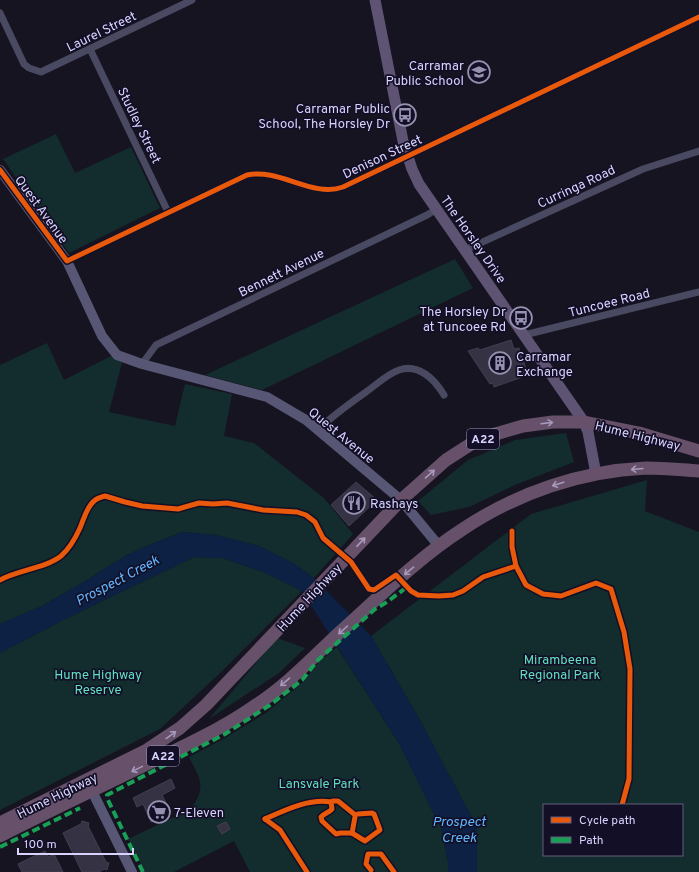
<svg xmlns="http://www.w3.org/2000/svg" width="699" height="872" font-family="Overpass,sans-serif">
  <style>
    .green { fill: #132c2d; fill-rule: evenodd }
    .water { fill: #0d2144 }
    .building { fill: #343243; stroke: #433f54 }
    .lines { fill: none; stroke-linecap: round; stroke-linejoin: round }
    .street { stroke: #4a4962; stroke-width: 7 }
    .secondary { stroke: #575674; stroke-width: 10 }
    .primary { stroke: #5e5373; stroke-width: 11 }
    .highway { stroke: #67516a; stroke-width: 13 }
    .quiet { stroke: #1a9f57; stroke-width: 4; stroke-dasharray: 8 4; stroke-linecap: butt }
    .cycleway-casing { stroke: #130f26; stroke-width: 8 }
    .cycleway { stroke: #e8590c; stroke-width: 5 }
    .oneway { stroke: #a699bc }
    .labels { text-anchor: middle; stroke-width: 3.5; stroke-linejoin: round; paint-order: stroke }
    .shield { fill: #130f26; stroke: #9e99be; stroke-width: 1 }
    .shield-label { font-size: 12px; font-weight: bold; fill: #d9d4ff }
    .street-label { font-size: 13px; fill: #d9d4ff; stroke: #130f26 }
    .poi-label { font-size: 13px; fill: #d9d4ff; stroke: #130f26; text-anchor: end }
    .park-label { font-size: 13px; fill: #5fe0c0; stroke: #130f26 }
    .water-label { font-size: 14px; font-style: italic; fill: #62b6ff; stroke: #130f26 }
  </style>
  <rect width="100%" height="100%" fill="#161421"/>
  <g class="green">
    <path d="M56,134L75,173L131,147L160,208L69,253L3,159Z"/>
    <path d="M455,259L473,288L262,390L205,375Z"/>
    <path d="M47,343L64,380L113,355L122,363L109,412L175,426L185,384L232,394L224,436L254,443L324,498L353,534L314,578L293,563L259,546L215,535L182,532L147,546L127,555L82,583L42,606L0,624V365Z"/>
    <path d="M566,433L574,462L515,485L469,507L431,515L418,501L468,460L515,440Z"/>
    <path d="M647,480L645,511L699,532V872H477V827L417,715L371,636L531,514ZM544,805H682V855H544Z"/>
    <path d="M194,557L223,558L266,573L302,591L218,675L160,729L0,810V653L63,620Z"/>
    <path d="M277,638L305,648L279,673L209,719Z"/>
    <path d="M337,647L400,745L441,828L448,862V872H250L234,841L174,872H145L128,839L191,809C207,786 200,779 189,757L225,738L266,713L303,682L319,662Z"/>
  </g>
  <path class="water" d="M183,532L215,535L259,546L293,563L314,578L371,636L417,715L477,827V872H448V862L441,828L400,745L302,591L266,573L223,558L194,557L63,620L0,653V624L42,606L82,583L127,555L147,546Z"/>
  <g class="building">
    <path d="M511,340L514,349L519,348L528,375L494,387L493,383L490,384L468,351L478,348L480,350Z"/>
    <path d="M356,482L377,500L349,526L331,505Z"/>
    <path d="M171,779L175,788L162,795L171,812L151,822L143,804L137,807L133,798Z"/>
    <path d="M82,821L89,823L88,826L106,862L109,863L107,870L104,869L99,872H82L63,833L81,824Z"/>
    <path d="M226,822L230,829L222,834L217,826Z"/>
    <path d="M45,851L48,857L54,854L63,872H22L18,864Z"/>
  </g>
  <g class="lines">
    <g class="street">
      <path d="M0,13L24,64L29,68L41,72L192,0"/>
      <path d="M90,49L168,212"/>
      <path d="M465,250L643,169L699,151"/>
      <path d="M67,261L247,175C280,168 312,198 343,187L699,17"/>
      <path d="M524,335L699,292"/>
      <path d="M142,364L156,345L427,215L437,209"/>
      <path d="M318,430C333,415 349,404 366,392C376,385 387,374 399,370C419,363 435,380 444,395"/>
    </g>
    <g class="secondary">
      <path d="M0,170L67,261L102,336L117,355L142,364L267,397L306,420L401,500L439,546"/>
      <path d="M92,791L132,872"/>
    </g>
    <path class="primary" d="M375,0L403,141L412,169L419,184L584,422L588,432L596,474"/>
    <g class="highway">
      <path d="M0,823L147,750L180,728L206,705L401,500L446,460L474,442L492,435L523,426L553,422H584L639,433L699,451"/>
      <path d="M0,836C49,811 100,787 149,763C185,746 221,729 253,707C285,687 311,659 339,633C379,597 418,558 463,529C517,493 581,471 646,468C664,468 682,470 699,471"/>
    </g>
    <g class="quiet">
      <path d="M0,847L80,808"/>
      <path d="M143,872L107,798V795L225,734L270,705L302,680L318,660L375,609L387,602L407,587"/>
    </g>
    <g class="cycleway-casing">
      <g id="cycleway">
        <path d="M0,170L67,261L247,175C280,168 312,198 343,187L699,17"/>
        <path d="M512,531V547L516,566L526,585L543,594L561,596L596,583L611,589L624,632L630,669L629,779L622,805"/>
        <path d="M0,580C18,570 46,568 61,556C69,549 75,539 80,528C84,519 86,508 94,501C97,498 101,497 105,496L125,502L142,506L178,509L199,503L213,504L227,503L263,510L297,512L306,515L315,522L323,538L351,562L369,589L374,590L396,575L411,591L418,595L439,596L453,595L463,591L483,577L516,566"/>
        <path d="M354,814L338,801H333L331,802L332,809C329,813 324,813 321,817L322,821L336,834L340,833H352L355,817"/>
        <path d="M265,819C285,810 310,798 331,802"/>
        <path d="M265,819L280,830L307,872"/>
        <path d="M352,833L365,841L380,830L374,814L372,813L358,814"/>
        <path d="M371,870L366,864L368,854H381L394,872"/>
      </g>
    </g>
    <use href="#cycleway" class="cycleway"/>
  </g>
  <defs><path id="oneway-shaft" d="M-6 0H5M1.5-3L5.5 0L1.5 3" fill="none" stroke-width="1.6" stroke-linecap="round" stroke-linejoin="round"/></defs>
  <g class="oneway">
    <use href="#oneway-shaft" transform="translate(547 423) rotate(-7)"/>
    <use href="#oneway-shaft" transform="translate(637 469) rotate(175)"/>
    <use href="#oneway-shaft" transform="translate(430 474) rotate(-41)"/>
    <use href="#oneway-shaft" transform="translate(558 484) rotate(162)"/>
    <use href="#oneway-shaft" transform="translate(361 542) rotate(-47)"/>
    <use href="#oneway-shaft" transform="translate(409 571) rotate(140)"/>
    <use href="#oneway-shaft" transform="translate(343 630) rotate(138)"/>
    <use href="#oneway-shaft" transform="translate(285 682) rotate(140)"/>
    <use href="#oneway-shaft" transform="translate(171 735) rotate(-36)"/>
    <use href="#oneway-shaft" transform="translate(137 769) rotate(154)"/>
  </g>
  <defs>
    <g id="school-ring" transform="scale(1.15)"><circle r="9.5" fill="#130f26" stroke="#9591b1" stroke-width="1.5"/><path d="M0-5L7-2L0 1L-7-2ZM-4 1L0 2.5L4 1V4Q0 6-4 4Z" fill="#9591b1"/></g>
    <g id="bus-ring" transform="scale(1.15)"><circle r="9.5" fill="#130f26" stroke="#9591b1" stroke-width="1.5"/><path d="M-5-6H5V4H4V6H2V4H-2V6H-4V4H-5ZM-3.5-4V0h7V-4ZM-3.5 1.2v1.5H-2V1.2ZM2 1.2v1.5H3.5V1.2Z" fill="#9591b1"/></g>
    <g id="building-ring" transform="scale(1.15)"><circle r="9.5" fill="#130f26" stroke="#9591b1" stroke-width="1.5"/><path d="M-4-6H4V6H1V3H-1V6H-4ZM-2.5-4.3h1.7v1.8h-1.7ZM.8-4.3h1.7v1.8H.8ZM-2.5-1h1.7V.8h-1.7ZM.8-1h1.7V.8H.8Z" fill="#9591b1"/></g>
    <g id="restaurant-ring" transform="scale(1.15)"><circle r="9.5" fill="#130f26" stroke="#9591b1" stroke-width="1.5"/><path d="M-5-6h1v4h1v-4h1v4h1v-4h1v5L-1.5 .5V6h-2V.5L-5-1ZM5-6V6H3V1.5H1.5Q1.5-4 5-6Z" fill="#9591b1"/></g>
    <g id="supermarket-ring" transform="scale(1.15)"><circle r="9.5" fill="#130f26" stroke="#9591b1" stroke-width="1.5"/><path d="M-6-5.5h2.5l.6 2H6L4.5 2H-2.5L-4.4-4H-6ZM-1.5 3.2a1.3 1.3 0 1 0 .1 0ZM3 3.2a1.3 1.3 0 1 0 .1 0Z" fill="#9591b1"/></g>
  </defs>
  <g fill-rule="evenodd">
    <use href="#school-ring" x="479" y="72"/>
    <use href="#bus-ring" x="405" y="115"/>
    <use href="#bus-ring" x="521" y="318"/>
    <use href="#building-ring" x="500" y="363"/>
    <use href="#restaurant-ring" x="354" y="503"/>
    <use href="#supermarket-ring" x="159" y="812"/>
  </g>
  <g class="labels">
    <g class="shield">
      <rect x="467" y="429" width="32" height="20" rx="3"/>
      <rect x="147" y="746" width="32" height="20" rx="3"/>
    </g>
    <g class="shield-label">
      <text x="483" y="443">A22</text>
      <text x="163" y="760">A22</text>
    </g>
    <g class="street-label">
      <text transform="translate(101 31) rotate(-26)" y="5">Laurel Street</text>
      <text transform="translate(140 125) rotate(64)" y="5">Studley Street</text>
      <text transform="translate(382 156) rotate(-25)" y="5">Denison Street</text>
      <text transform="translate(576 186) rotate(-25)" y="5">Curringa Road</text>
      <text transform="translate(42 209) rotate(54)" y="5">Quest Avenue</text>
      <text transform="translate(474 239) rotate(55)" y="5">The Horsley Drive</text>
      <text transform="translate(281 272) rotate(-26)" y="5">Bennett Avenue</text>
      <text transform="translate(609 302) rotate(-14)" y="5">Tuncoee Road</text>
      <text transform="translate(342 435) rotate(39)" y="5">Quest Avenue</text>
      <text transform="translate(638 435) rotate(14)" y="5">Hume Highway</text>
      <text transform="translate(309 597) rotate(-47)" y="5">Hume Highway</text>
      <text transform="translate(57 795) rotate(-26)" y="5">Hume Highway</text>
    </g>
    <g class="poi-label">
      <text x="464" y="70">Carramar<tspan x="464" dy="15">Public School</tspan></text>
      <text x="390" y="113">Carramar Public<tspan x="390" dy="15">School, The Horsley Dr</tspan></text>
      <text x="506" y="316">The Horsley Dr<tspan x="506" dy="15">at Tuncoee Rd</tspan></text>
      <text x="516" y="361" text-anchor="start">Carramar<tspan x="516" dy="15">Exchange</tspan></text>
      <text x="370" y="508" text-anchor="start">Rashays</text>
      <text x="174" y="817" text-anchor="start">7-Eleven</text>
    </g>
    <g class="park-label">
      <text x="560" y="664">Mirambeena<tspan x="560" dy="15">Regional Park</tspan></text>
      <text x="98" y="679">Hume Highway<tspan x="98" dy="15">Reserve</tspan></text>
      <text x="319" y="788">Lansvale Park</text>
    </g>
    <g class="water-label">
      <text transform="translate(117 580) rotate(-28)" y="5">Prospect Creek</text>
      <text x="459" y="826">Prospect<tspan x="459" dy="16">Creek</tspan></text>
    </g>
  </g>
  <rect x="543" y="804" width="140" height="52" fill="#130f26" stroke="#625e7d"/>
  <rect x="551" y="817" width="20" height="6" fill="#e8590c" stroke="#625e7d"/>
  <text x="579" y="824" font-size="12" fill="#d9d4ff">Cycle path</text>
  <rect x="551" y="837" width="20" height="6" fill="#1a9f57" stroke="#625e7d"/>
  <text x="579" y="844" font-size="12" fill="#d9d4ff">Path</text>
  <path d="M18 848v6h115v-6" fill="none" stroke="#d9d4ff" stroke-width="2"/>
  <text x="24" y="848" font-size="12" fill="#d9d4ff" stroke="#130f26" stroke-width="3" paint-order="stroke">100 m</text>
</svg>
